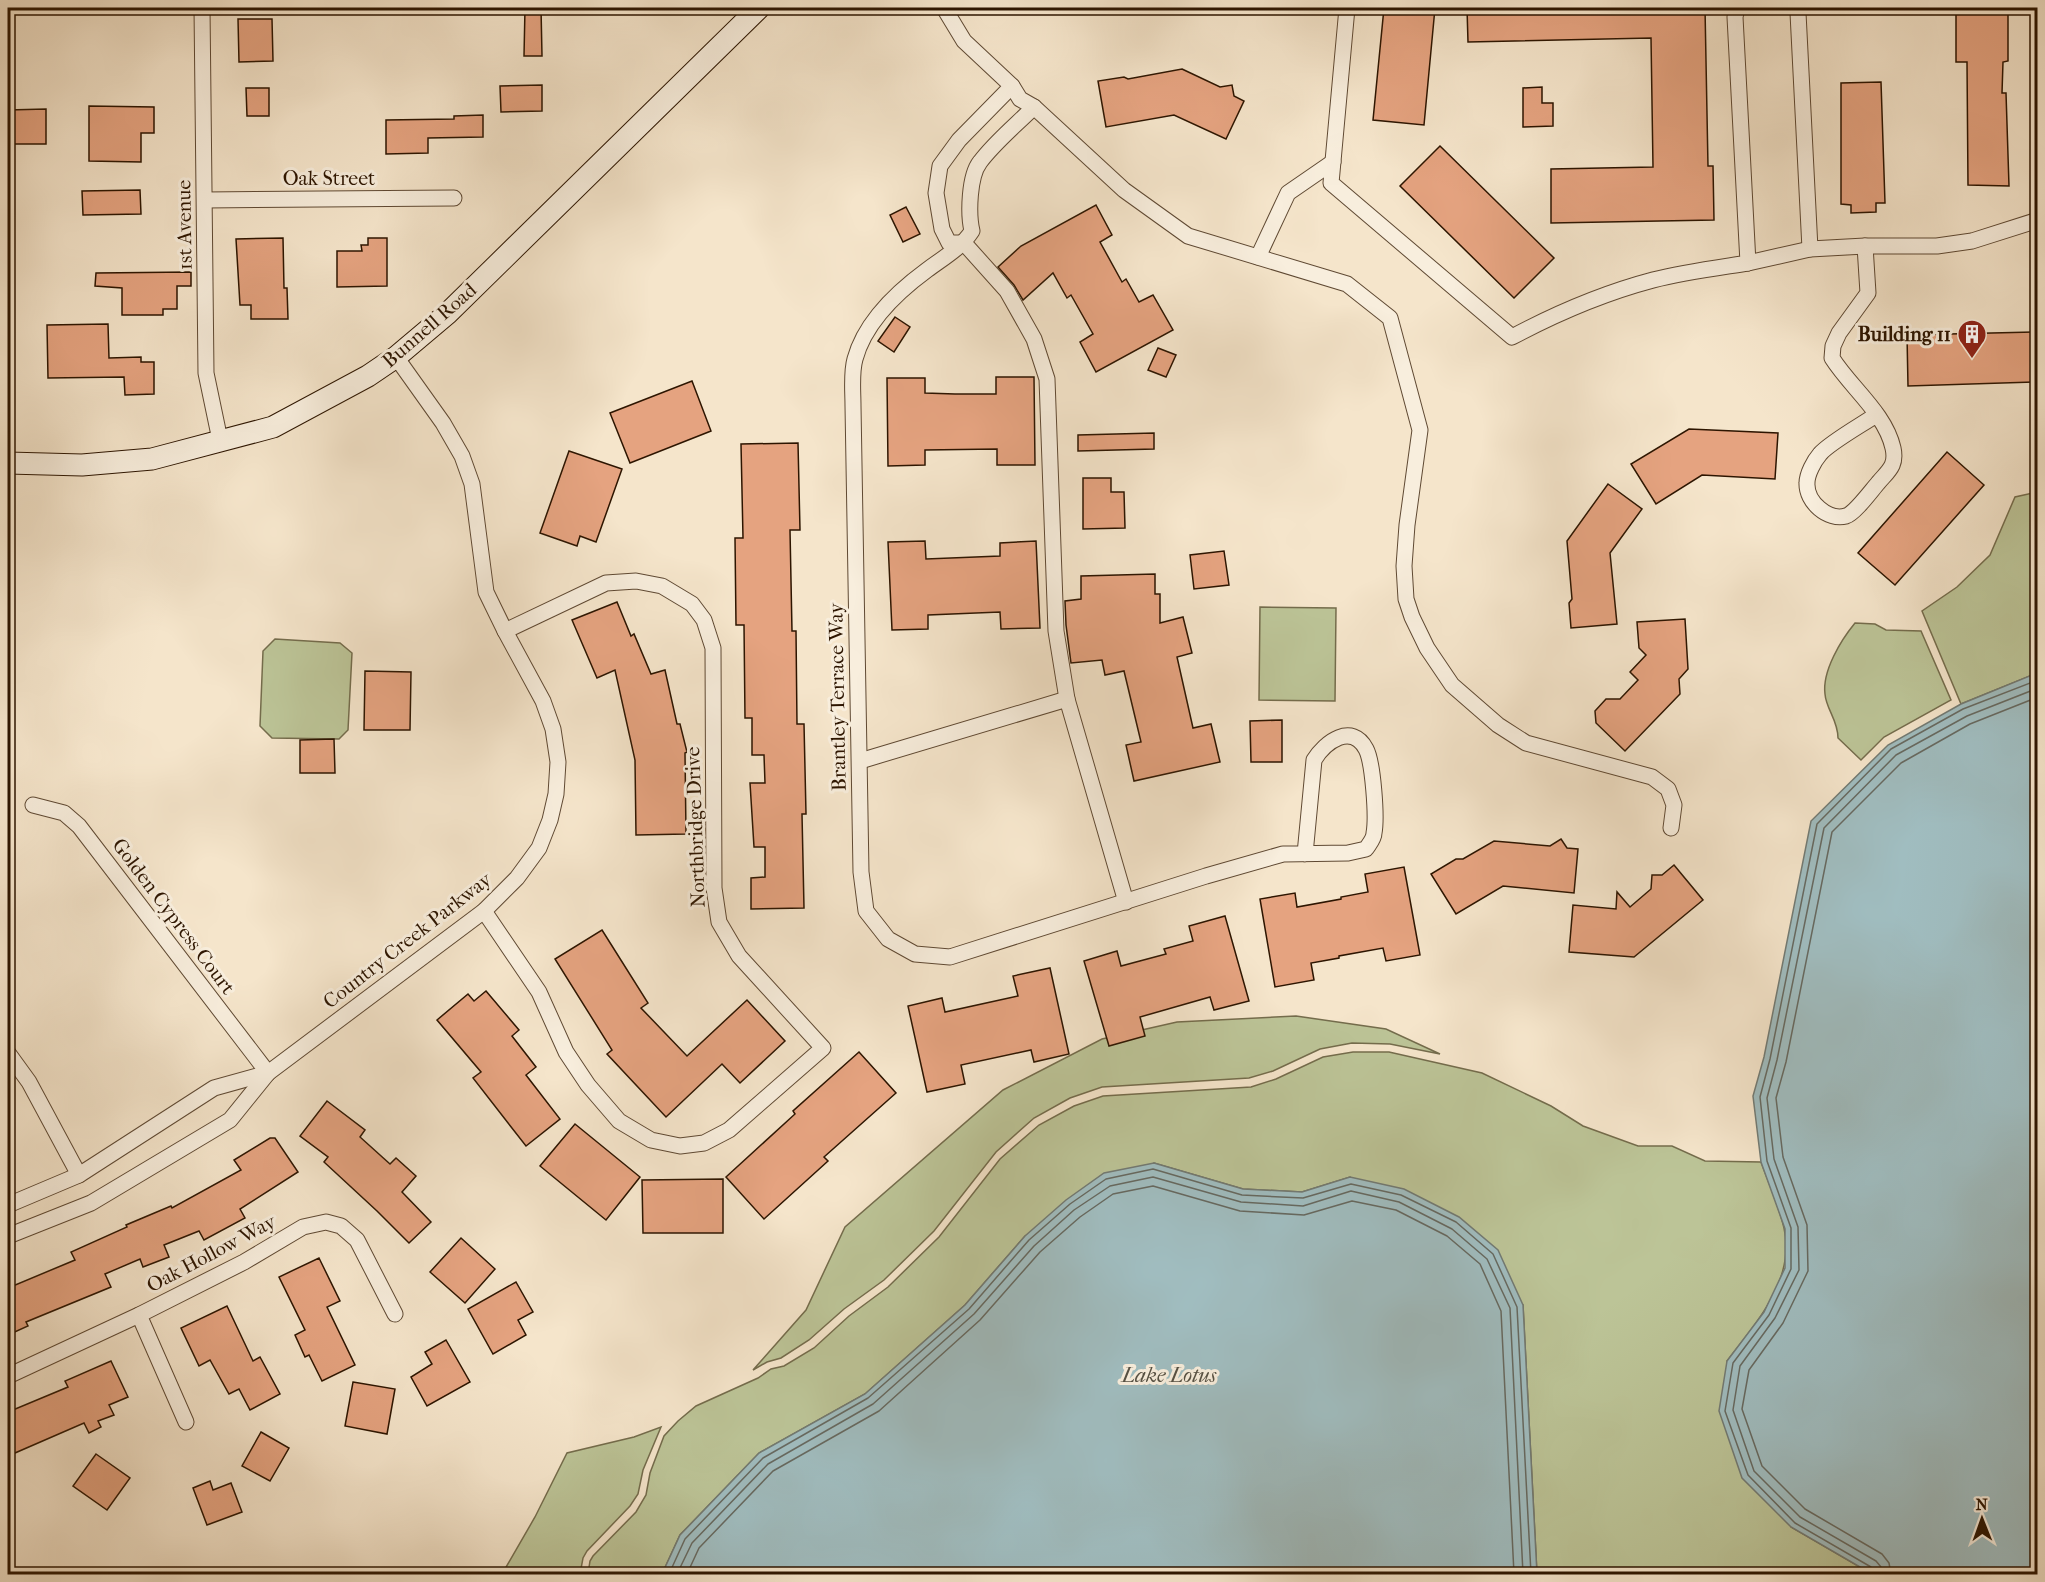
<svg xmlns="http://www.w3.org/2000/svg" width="2045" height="1582" font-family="'IM FELL French Canon',serif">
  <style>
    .green { fill: #bcc497; stroke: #746c4c; stroke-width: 1.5 }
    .water { fill: #a0bdc0; stroke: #727a73; stroke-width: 1.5 }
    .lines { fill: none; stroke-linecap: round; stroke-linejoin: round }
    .shore { stroke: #666960; stroke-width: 1.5 }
    .building { fill: #e5a380; stroke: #2d1500; stroke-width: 1.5 }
    .minor-casing { stroke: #5f4933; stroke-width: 17 }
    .secondary-casing { stroke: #2d1500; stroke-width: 23 }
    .minor { stroke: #f8eedd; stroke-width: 15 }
    .secondary { stroke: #f8eedd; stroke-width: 21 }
    .labels { text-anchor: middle; stroke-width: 6; stroke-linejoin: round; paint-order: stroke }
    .street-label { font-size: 20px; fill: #2d1500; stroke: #f8eedd }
    .poi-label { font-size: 20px; font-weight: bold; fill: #2d1500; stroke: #f8eedd; text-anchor: end }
    .water-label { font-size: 21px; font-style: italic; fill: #555043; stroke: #f8eedd }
  </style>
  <rect width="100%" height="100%" fill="#f5e5cb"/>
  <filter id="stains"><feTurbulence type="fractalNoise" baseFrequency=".00333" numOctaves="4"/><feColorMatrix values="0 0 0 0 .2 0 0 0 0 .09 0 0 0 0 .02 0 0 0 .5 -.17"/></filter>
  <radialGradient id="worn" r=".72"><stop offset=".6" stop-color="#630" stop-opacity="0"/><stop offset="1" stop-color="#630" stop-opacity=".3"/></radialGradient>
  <g class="green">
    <path d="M2037,492V673L1961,704L1922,611L1957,587L1990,555L2015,497Z"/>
    <path d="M1260,607L1336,608L1335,701L1259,700Z"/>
    <path d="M1855,623L1875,624L1886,630L1921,631L1951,700L1884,737L1861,760L1838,738C1838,720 1826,709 1825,694C1822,671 1841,640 1855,623Z"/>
    <path d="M275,639L340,643L352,653L348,730L339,739L272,738L260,726L263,651Z"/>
    <path d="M1296,1016L1386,1029L1440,1054L1390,1044L1352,1043L1320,1049L1273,1071L1249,1078L1102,1087L1070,1098L1034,1118L996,1152L934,1231L884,1280L844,1309L809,1340L781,1358L767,1362L753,1370L806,1310L845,1227L1003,1090L1102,1039L1177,1022Z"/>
    <path d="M1353,1052H1389L1482,1073L1551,1106L1583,1126L1638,1146H1672L1705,1161L1761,1162C1769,1184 1779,1206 1784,1228C1796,1279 1756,1323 1727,1361L1791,1527L1872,1574H1537L1523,1305L1350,1177L1302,1192L1243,1189L1154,1163L1025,1236L965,1305L865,1394L759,1453L680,1535L662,1574H588L590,1561L593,1556L636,1512L646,1495L650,1473L664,1436L678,1421L696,1406L758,1378L771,1369L784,1366L814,1348L849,1316L888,1287L939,1237L1000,1159L1039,1125L1074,1106L1103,1096L1251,1087L1276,1079L1323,1057Z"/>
    <path d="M661,1427L643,1470L638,1494L630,1506L587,1551L583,1558L580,1574H502L535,1517L567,1453L634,1437Z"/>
  </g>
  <g class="water">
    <path d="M2037,673V1574H1872L1791,1527L1742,1478L1719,1411L1727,1361L1764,1312L1785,1268V1229L1761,1162L1753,1096L1764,1057L1811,821L1888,745L1961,704Z"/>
    <path d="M1154,1163L1243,1189L1302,1192L1350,1177L1404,1189L1459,1217L1498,1250L1523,1305L1537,1574H662L680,1535L759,1453L865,1394L965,1305L1025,1236L1066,1200L1104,1173Z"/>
  </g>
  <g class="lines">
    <g class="shore">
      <path d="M669,1574L685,1539L763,1458L868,1398L969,1309L1029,1240L1070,1204L1106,1179L1153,1169L1242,1195L1303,1198L1351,1184L1401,1195L1456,1222L1493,1254L1517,1307L1531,1574"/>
      <path d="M677,1574L692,1543L768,1464L873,1404L974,1314L1034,1246L1074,1210L1110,1186L1153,1177L1241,1202L1303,1206L1351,1191L1399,1202L1452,1229L1487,1259L1510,1308L1523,1574"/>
      <path d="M687,1574L699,1548L773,1471L879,1411L980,1320L1040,1252L1080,1217L1113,1194L1153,1186L1240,1211L1304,1215L1352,1201L1396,1210L1447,1236L1480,1264L1501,1311L1514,1574"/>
      <path d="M1874,1574L1871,1567L1795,1523L1748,1475L1725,1411L1733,1363L1769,1315L1791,1269V1228L1767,1161L1760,1097L1770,1059L1817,824L1891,749L1963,709L2038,680"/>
      <path d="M1882,1574L1881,1567L1876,1561L1800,1517L1754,1471L1733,1410L1740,1366L1775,1318L1799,1270L1798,1227L1774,1159L1767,1098L1777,1060L1824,828L1896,755L1967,716L2038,688"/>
      <path d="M1891,1574L1889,1563L1882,1554L1805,1509L1762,1466L1742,1409L1749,1370L1783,1323L1808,1271L1807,1225L1783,1157L1776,1098L1786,1062L1832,832L1901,763L1970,724L2038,697"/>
    </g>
  </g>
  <g class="building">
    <path d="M525,8H541L542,56H524Z"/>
    <path d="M1384,8H1435L1424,125L1373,120Z"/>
    <path d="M1467,8H1705L1708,166H1713L1714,220L1551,223V169L1653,167L1651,38L1468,42Z"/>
    <path d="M1956,8H2008V61L2003,62L2002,93H2006L2009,186L1968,185L1967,62H1956Z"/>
    <path d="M238,19H272L273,61L239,62Z"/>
    <path d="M1182,69L1220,87L1232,85L1234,96L1244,101L1226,139L1174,115L1106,127L1098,81L1124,77L1128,79Z"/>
    <path d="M1881,82L1885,203H1876V212L1851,213V205L1841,204V83Z"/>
    <path d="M542,85V111L501,112L500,86Z"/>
    <path d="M1542,87V103H1553V126L1523,127V88Z"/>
    <path d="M246,88H269V116H247Z"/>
    <path d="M89,106L154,107V133H141V162L89,161Z"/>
    <path d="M46,109V144H8V110Z"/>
    <path d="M483,115V137L428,138V153L386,154V120L454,119V116Z"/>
    <path d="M1440,146L1554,258L1514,298L1400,186Z"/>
    <path d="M140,190L141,214L83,215L82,191Z"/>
    <path d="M1096,205L1112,235L1100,242L1122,282L1126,279L1139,302L1153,295L1173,330L1096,372L1080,342L1093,334L1071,295L1067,298L1053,273L1023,300L1014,285L998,267L1021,246Z"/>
    <path d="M906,207L920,234L903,242L890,215Z"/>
    <path d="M283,238L284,288H287L288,319H251V305H240L236,239Z"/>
    <path d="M368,238H387V286L337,287V251H362L361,245H368Z"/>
    <path d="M191,272V286H177V309H163V315H122V288L95,286L96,273Z"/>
    <path d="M895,317L910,327L894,352L878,341Z"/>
    <path d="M108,324L109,358L141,357V362H154V394L125,395L124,377L48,378L47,325Z"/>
    <path d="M2037,332V382L1908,386L1907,335Z"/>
    <path d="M1158,348L1176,355L1166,377L1148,370Z"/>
    <path d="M996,377H1034L1035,465H997V449L925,450V465L888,466L887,378H925V393L955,394H996Z"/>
    <path d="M692,381L711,431L630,463L610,413Z"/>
    <path d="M1689,429L1778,433L1775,479L1702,475L1656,504L1631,464Z"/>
    <path d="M1154,433V449L1078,451V435Z"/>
    <path d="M798,443L800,530H790L792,631H796L797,724H804L806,814H802L804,908L751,909V878L765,877V847H754L750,783H765L764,755H752V718H745L744,625H736L735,538H743L741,444Z"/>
    <path d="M569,451L622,469L596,542L580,536L577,546L540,533Z"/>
    <path d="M1947,452L1984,485L1895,585L1858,553Z"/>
    <path d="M1083,478H1111V492H1124L1125,528L1083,529Z"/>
    <path d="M1608,484L1642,509L1610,553L1617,624L1571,628L1569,603L1572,599L1567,541Z"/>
    <path d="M925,541L926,559L1000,556V543L1036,541L1040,628L1001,629L1000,612L928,615V629L892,630L888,542Z"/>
    <path d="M1224,551L1229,585L1194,589L1190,555Z"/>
    <path d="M1155,574V594H1160V623L1183,617L1192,653L1177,657L1193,728L1211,724L1220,762L1134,781L1126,745L1141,742L1124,671L1105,675L1102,660L1071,663L1066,625L1065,601L1081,599V576Z"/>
    <path d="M617,602L631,636L634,634L651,674L665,670L677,724H680L687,752L685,753L686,834L636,835L635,760L615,670L597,678L572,620Z"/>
    <path d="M1685,619L1688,669L1679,679L1680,694L1625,751L1596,723L1595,711L1606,699H1620L1638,680L1630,672L1646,655L1639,648L1637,622Z"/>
    <path d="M365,671L411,672L410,730H364Z"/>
    <path d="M1282,720V762H1251L1250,721Z"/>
    <path d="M334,739L335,773H300V740Z"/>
    <path d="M1561,839L1567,848L1578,849L1574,893L1503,886L1456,914L1431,874L1456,859H1463L1494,841L1550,846Z"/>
    <path d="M1674,865L1703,900L1634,957L1569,952L1573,905L1616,909L1617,892L1630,907L1651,889L1652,875H1662Z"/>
    <path d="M1404,867L1420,955L1386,961L1383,948L1339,956V958L1311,963L1314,980L1275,987L1260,899L1295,893L1297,907L1341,899V897L1368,892L1365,874Z"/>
    <path d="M1225,916L1249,1001L1214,1010L1210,997L1140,1017L1145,1036L1109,1046L1084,961L1117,951L1121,966L1166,954L1164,949L1193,941L1189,926Z"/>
    <path d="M602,930L648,1003L641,1008L687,1056L747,1000L785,1041L740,1083L722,1064L666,1117L607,1054L612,1050L555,959Z"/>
    <path d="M1050,968L1069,1054L1034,1062L1031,1050L961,1065L965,1084L927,1092L908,1006L942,998L945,1012L1018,996L1013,976Z"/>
    <path d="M486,991L519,1030L512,1036L536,1067L526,1075L560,1119L526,1146L473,1078L481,1072L437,1020L468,994L474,1001Z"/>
    <path d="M859,1052L896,1093L824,1157L828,1161L764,1219L726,1177L795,1114L793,1111Z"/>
    <path d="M327,1101L365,1130L360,1137L390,1164L396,1158L416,1176L402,1192L431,1222L409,1243L377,1211L324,1162L328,1157L300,1136Z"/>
    <path d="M575,1124L640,1177L606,1220L540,1166Z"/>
    <path d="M270,1138H275L298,1172L240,1209L245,1218L204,1240L199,1231L164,1245L169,1257L143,1267L140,1259L105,1274L111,1287L26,1322L28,1326L8,1335V1288L75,1260L71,1252L127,1227L126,1225L171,1206L172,1208L241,1170L234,1160Z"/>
    <path d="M723,1179V1233H643L642,1180Z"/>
    <path d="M461,1238L495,1269L465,1303L430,1272Z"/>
    <path d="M319,1258L340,1301L327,1307L355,1365L322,1381L309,1355L305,1357L295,1335L305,1330L279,1277Z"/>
    <path d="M516,1282L533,1312L518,1320L526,1335L493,1354L468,1309Z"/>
    <path d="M227,1306L253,1361L260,1357L280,1394L250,1410L239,1389L229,1394L210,1360L199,1366L181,1328Z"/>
    <path d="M446,1340L470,1382L427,1406L411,1377L432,1364L425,1352Z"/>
    <path d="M111,1361L128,1397L109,1405L114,1415L98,1421L101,1427L89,1433L84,1423L8,1456V1412L68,1387L65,1381Z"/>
    <path d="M353,1382L395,1389L387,1434L345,1426Z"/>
    <path d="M261,1432L289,1448L270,1481L242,1466Z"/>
    <path d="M96,1454L130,1478L107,1510L73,1486Z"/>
    <path d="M210,1481L213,1490L231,1483L242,1512L207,1525L193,1488Z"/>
  </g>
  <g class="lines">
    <g class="minor-casing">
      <g id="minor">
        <path d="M202,8L206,373L220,440"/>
        <path d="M944,8L964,41L1012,86L1020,99L1034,107L1124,190L1188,236L1347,284L1390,318L1420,430L1407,525L1404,566L1406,599L1412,617L1427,648L1452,685L1498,725L1526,743L1652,777L1668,789L1674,805L1671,828"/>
        <path d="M1347,8L1331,183L1512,337C1557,313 1604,293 1653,280C1684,272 1716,268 1748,263L1735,17L1737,8"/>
        <path d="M1796,8L1798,13L1810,249L1865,246H1937L1972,241L2038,220"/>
        <path d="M1012,86L959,140L940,166L936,193L942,229L949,243H964L1007,291L1034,339L1047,379L1056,631L1067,699L1126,902"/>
        <path d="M1034,107C1016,125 995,142 980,162C969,176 968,214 972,231C961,248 943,258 927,270C897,292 865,322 855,359C851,373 853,391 853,406L861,872L866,911L888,939L915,954L950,957L1206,876L1283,854L1348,853L1366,849C1369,844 1374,839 1374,833C1377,817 1373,762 1366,749C1352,722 1325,742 1314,760L1305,854"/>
        <path d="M205,200L454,198"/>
        <path d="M1865,246L1868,293L1839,333L1833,346L1832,358C1851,388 1885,413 1893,448C1897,466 1888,471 1878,483C1871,491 1855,513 1846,516C1828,521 1806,502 1807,483C1807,474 1814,461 1820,454C1829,443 1863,424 1876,415"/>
        <path d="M1258,257L1288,193L1333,162"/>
        <path d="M1748,263L1810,249"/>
        <path d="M860,761L1067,699"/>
        <path d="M33,805L64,813L79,826L268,1073"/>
        <path d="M484,911L539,992L566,1052L588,1085L619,1121L651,1140L680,1146L704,1143L729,1130L823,1048L739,956L719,922L714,888L713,648L704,620L692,604L662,586L636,581L606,583L505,631"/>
        <path d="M8,1053L29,1082L79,1175"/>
        <path d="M8,1205L79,1175L214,1088L268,1073"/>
        <path d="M8,1236L91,1203L230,1120L268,1073L484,911L517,878L539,848L550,820L556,794L558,762L553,729L543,701L505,631L486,592L472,484L462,456L443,423L396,357"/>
        <path d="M139,1315L186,1422"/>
        <path d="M8,1376L139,1315L244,1262L303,1227L326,1222L341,1226L357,1240L395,1314"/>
      </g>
    </g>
    <g class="secondary-casing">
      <path id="secondary" d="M8,463L82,465L152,459L273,427L368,376L396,357L447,314L759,8"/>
    </g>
    <use href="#minor" class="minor"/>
    <use href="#secondary" class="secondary"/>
  </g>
  <defs>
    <g id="building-pin" transform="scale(1.5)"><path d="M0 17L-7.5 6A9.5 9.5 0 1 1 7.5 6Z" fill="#8f2418" stroke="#f8eedd"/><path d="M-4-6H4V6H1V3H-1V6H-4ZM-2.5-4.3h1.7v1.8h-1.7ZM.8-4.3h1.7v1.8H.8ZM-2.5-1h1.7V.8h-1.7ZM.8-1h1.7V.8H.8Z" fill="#fff"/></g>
  </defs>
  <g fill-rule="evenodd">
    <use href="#building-pin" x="1972" y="334"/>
  </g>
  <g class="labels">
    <g class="street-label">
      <text x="329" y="185">Oak Street</text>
      <text transform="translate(184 225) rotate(-91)" y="7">1st Avenue</text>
      <text transform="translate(429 325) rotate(-41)" y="7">Bunnell Road</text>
      <text transform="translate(837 697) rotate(-91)" y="7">Brantley Terrace Way</text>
      <text transform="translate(695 827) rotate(-92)" y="7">Northbridge Drive</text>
      <text transform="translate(174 916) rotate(53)" y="7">Golden Cypress Court</text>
      <text transform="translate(407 940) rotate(-38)" y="7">Country Creek Parkway</text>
      <text transform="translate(211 1253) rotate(-28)" y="7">Oak Hollow Way</text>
    </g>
    <g class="poi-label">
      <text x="1951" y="341">Building 11</text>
    </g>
    <g class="water-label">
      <text x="1169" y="1382">Lake Lotus</text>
    </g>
  </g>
  <rect width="2045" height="1582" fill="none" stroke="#f5e5cb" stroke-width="30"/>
  <rect x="9" y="9" width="2027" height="1564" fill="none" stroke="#2d1500" stroke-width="3"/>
  <rect x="15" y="15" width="2015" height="1552" fill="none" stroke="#2d1500" stroke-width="1.5"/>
  <g transform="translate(1982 1519) rotate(359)" stroke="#f8eedd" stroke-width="4.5" paint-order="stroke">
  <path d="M0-4.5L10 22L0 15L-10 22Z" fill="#2d1500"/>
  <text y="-9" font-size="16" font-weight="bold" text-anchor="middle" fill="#2d1500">N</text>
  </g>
  <rect width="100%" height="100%" filter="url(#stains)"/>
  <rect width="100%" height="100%" fill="url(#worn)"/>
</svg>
